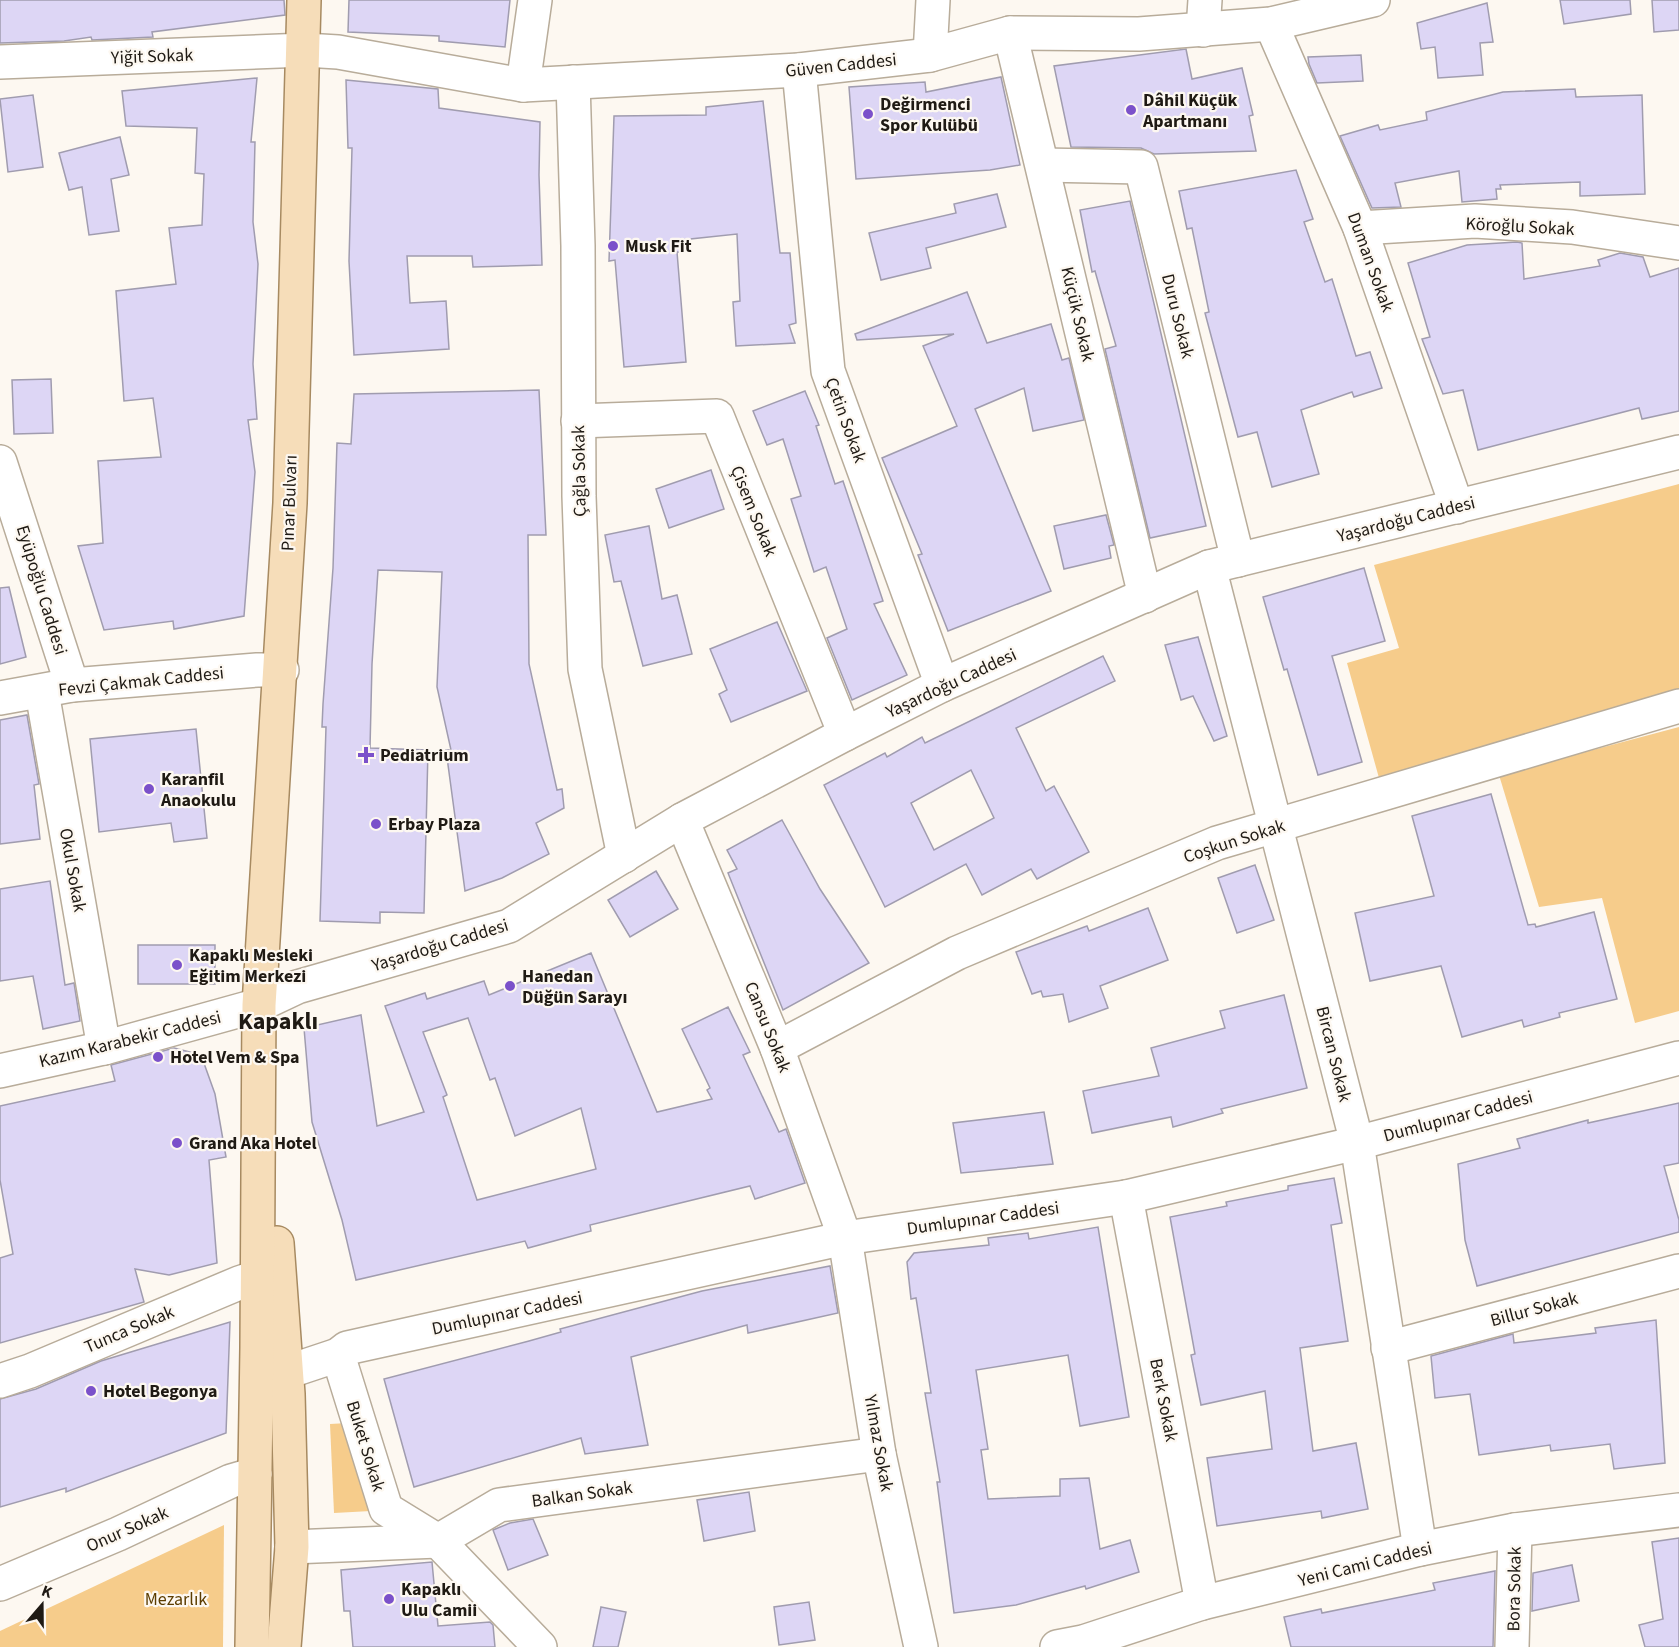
<svg xmlns="http://www.w3.org/2000/svg" width="1679" height="1647" font-family="'Source Sans 3',sans-serif">
  <style>
    .green { fill: #f6cc8b }
    .building { fill: #ddd6f5; stroke: #a09caf; stroke-width: 1.5; fill-rule: evenodd }
    .lines { fill: none; stroke-linecap: round; stroke-linejoin: round }
    .minor-casing { stroke: #b8ac9a; stroke-width: 36 }
    .major-casing { stroke: #a78a61; stroke-width: 36 }
    .minor { stroke: #fff; stroke-width: 33 }
    .major { stroke: #f6ddb9; stroke-width: 33 }
    .poi-dot { fill: #7b51ca; stroke: #fdf8f1; stroke-width: 2 }
    .labels { text-anchor: middle; stroke-width: 4.5; stroke-linejoin: round; paint-order: stroke }
    .street-label { font-size: 18px; fill: #1f1a14; stroke: #fdf8f1 }
    .poi-label { font-size: 18px; font-weight: bold; fill: #1f1a14; stroke: #fdf8f1; text-anchor: start }
    .park-label { font-size: 18px; fill: #5c3d00; stroke: #fdf8f1 }
    .district-label { font-size: 24px; font-weight: bold; fill: #1f1a14; stroke: #fdf8f1 }
  </style>
  <rect width="100%" height="100%" fill="#fdf8f1"/>
  <g class="green">
    <path d="M1679,484V691L1379,778L1347,663L1399,648L1374,565Z"/>
    <path d="M1679,727V1011L1635,1023L1602,898L1539,907L1499,775Z"/>
    <path d="M348,1423L371,1511L334,1513L330,1424Z"/>
    <path d="M224,1525L223,1647H0V1631Z"/>
  </g>
  <g class="building">
    <path d="M0,0H284L285,15L152,32L153,37L92,40L91,37L64,41L0,43Z"/>
    <path d="M349,0H510L505,47L439,41V36L348,32Z"/>
    <path d="M1560,0H1630L1631,14L1564,24Z"/>
    <path d="M1652,0H1679V30L1654,32Z"/>
    <path d="M1487,3L1493,42L1480,43L1483,75L1438,78L1435,47L1421,49L1417,23Z"/>
    <path d="M1186,49L1192,79L1242,68L1253,115L1249,116L1256,151L1154,154L1141,148L1071,147L1054,66Z"/>
    <path d="M1361,55L1363,81L1317,83L1309,64L1308,57Z"/>
    <path d="M1001,77L1020,165L990,170L856,179L849,87L925,82L926,92Z"/>
    <path d="M257,78L251,142H255L253,222L258,264L253,364L257,419L248,420L255,472L244,616L174,629L173,621L104,630L78,546L103,543L98,461L161,457L153,398L124,401L116,291L176,284L169,228L202,225L204,174L195,173L197,128L126,126L122,91Z"/>
    <path d="M346,80L438,89L439,108L540,122L539,175L542,265L473,267L472,256H407L410,303L446,301L449,349L354,355L349,261L352,148H348Z"/>
    <path d="M1575,89L1576,97L1642,95L1645,194L1580,196V182L1500,185L1501,189H1496L1497,199L1462,202L1459,171L1395,183L1401,207L1372,208L1340,136L1378,125L1380,130L1427,120L1426,112L1503,92Z"/>
    <path d="M33,95L43,167L8,172L0,99Z"/>
    <path d="M763,101L780,253H790L796,323L789,325L795,343L736,346L733,302L740,301L737,234L681,240L682,252H677L686,362L624,367L615,260L609,261L614,116L706,115V107Z"/>
    <path d="M120,137L129,175L111,179L119,231L89,235L82,187L69,190L59,153Z"/>
    <path d="M1296,170L1313,219L1304,222L1325,282L1332,279L1356,356L1370,352L1382,388L1354,397L1352,392L1301,410L1319,474L1272,487L1257,432L1238,437L1205,313L1209,312L1192,228L1187,229L1179,191Z"/>
    <path d="M997,194L1006,227L926,248L931,268L881,280L869,233L956,213L954,204Z"/>
    <path d="M1130,201L1206,526L1150,538L1105,349L1116,346L1095,271L1092,272L1080,210Z"/>
    <path d="M1517,242L1522,243L1524,279L1600,266L1598,260L1620,253L1643,257L1650,277L1679,268V411L1642,419L1639,408L1478,450L1463,390L1443,394L1422,339L1430,337L1408,263L1467,245Z"/>
    <path d="M967,292L987,343L1051,324L1062,360L1069,358L1084,420L1033,431L1024,388L975,409L1051,591L948,631L918,555L922,554L882,458L957,426L923,346L954,334L857,340L855,334Z"/>
    <path d="M51,379L53,433L14,434L12,380Z"/>
    <path d="M539,390L546,535H528L529,664L557,790L562,789L564,808L536,823L549,854L502,878L465,891L446,750H451L437,687L442,572L378,570L372,664L370,748L428,750L424,913L380,912V923L320,921L326,727H322L323,704L333,568L337,443L351,444L354,394Z"/>
    <path d="M805,391L819,425L816,426L835,484L843,481L883,601L874,604L907,675L852,700L827,638L847,629L826,567L814,572L791,499L801,496L783,439L767,445L753,411Z"/>
    <path d="M711,470L724,509L669,528L656,489Z"/>
    <path d="M1106,515L1114,545L1109,546L1111,558L1064,569L1054,526Z"/>
    <path d="M649,526L662,599L677,595L692,654L643,666L621,581L614,582L605,535Z"/>
    <path d="M1364,568L1385,641L1332,656L1362,762L1318,775L1287,669L1284,670L1263,597Z"/>
    <path d="M9,587L26,657L0,664V588Z"/>
    <path d="M777,622L807,691L731,722L719,694L727,690L710,649Z"/>
    <path d="M1198,637L1227,736L1214,741L1193,696L1181,700L1165,645Z"/>
    <path d="M1103,656L1115,681L1016,728L1046,791L1054,786L1089,852L1037,879L1031,869L982,895L966,864L885,907L824,785L885,753L887,757L922,737L925,743ZM971,770L994,818L934,850L911,803Z"/>
    <path d="M27,715L39,784L34,785L40,839L0,844V720Z"/>
    <path d="M196,729L207,838L174,842L171,823L99,832L90,739Z"/>
    <path d="M1491,794L1528,925L1535,924L1536,927L1594,912L1617,999L1559,1013L1560,1017L1524,1027L1522,1020L1462,1037L1441,966L1370,981L1355,913L1434,896L1412,816Z"/>
    <path d="M782,820L820,889L869,963L783,1010L728,873L737,869L727,850Z"/>
    <path d="M1255,865L1274,920L1237,933L1218,878Z"/>
    <path d="M656,871L678,909L630,937L608,900Z"/>
    <path d="M50,881L65,985L74,983L80,1021L43,1029L33,976L0,981V889Z"/>
    <path d="M1148,908L1168,960L1100,986L1108,1008L1069,1022L1063,994L1043,997L1041,991L1032,994L1016,952L1087,926L1089,931Z"/>
    <rect x="138" y="945" width="77" height="39"/>
    <path d="M591,953L657,1112L712,1099L707,1090L710,1088L682,1029L728,1007L750,1052L743,1055L779,1132L786,1129L805,1183L755,1199L750,1186L590,1225L591,1231L528,1248L525,1241L356,1280L342,1220L312,1122L304,1028L361,1015L377,1126L424,1112L385,1006L425,993L427,999L484,981L489,995ZM468,1018L490,1080L495,1078L515,1136L581,1108L596,1169L477,1200L443,1097L447,1095L423,1032Z"/>
    <path d="M1284,995L1307,1088L1221,1109L1223,1113L1173,1127L1171,1117L1092,1133L1083,1091L1159,1076L1151,1048L1225,1028L1220,1011Z"/>
    <path d="M174,1048L201,1055L215,1094L226,1157L209,1160L217,1263L169,1275L135,1269L144,1302L0,1343V1258L13,1254L0,1180V1106L115,1081L111,1065Z"/>
    <path d="M1679,1103V1163L1664,1166L1679,1220V1232L1477,1286L1465,1240L1458,1164L1520,1148L1517,1139L1588,1120V1123Z"/>
    <path d="M1044,1112L1053,1164L961,1173L953,1123Z"/>
    <path d="M1334,1178L1342,1223L1331,1225L1348,1341L1300,1348L1313,1451L1356,1443L1368,1509L1322,1518L1321,1511L1217,1526L1207,1458L1272,1449L1265,1391L1201,1405L1191,1355L1195,1354L1170,1217L1227,1206L1226,1202L1288,1190V1186Z"/>
    <path d="M1098,1227L1129,1417L1080,1426L1068,1355L976,1370L988,1449L981,1450L988,1499L1060,1496V1479L1089,1478L1100,1549L1130,1540L1139,1572L1086,1589L1085,1586L1016,1605L954,1613L937,1482H940L925,1393H931L916,1298L911,1299L907,1262L914,1253L989,1245L988,1238L1028,1233L1029,1239Z"/>
    <path d="M830,1266L838,1313L748,1333L747,1325L631,1357L648,1445L585,1454L581,1438L414,1487L384,1379L529,1341L561,1332L560,1329L702,1291Z"/>
    <path d="M1656,1320L1665,1463L1614,1469L1610,1444L1551,1451L1550,1445L1479,1455L1470,1394L1435,1398L1431,1356L1513,1334L1514,1343L1596,1333L1595,1328Z"/>
    <path d="M230,1322L226,1433L66,1492V1488L0,1507V1399L36,1389L101,1361Z"/>
    <path d="M749,1492L755,1531L704,1541L697,1500Z"/>
    <path d="M533,1519L548,1555L508,1570L493,1530L510,1523Z"/>
    <path d="M1679,1538V1647H1645L1639,1625L1663,1619L1652,1542Z"/>
    <path d="M432,1562L438,1626L490,1622L493,1625L495,1647H353L350,1611H344L341,1570Z"/>
    <path d="M1572,1565L1579,1601L1532,1611L1533,1573Z"/>
    <path d="M1495,1571L1493,1647H1291L1284,1617L1321,1609L1322,1613L1435,1590L1433,1583Z"/>
    <path d="M809,1602L815,1640L779,1645L774,1607Z"/>
    <path d="M601,1607L626,1612L618,1647H593Z"/>
  </g>
  <g class="lines">
    <g class="minor-casing">
      <g id="minor">
        <path d="M1271,24L1360,228L1457,507"/>
        <path d="M1203,30L1205,0"/>
        <path d="M1010,33L1145,596"/>
        <path d="M930,55L933,0"/>
        <path d="M0,62L305,50L338,52L523,85L799,70L930,55L1010,33L1139,34L1271,24L1373,0"/>
        <path d="M799,70L828,371L942,685"/>
        <path d="M573,82L578,246L579,496L585,669L624,856"/>
        <path d="M523,85L535,0"/>
        <path d="M1043,165L1141,167L1238,560"/>
        <path d="M1360,228L1475,221L1572,227L1679,243"/>
        <path d="M578,421L717,416L845,734"/>
        <path d="M0,462L72,685"/>
        <path d="M1209,567L1357,1143L1420,1549"/>
        <path d="M42,692L104,1048"/>
        <path d="M0,698L72,685L257,670H282"/>
        <path d="M682,820L777,1048L845,1238L879,1454L921,1647"/>
        <path d="M777,1048L957,953L1217,843L1679,706"/>
        <path d="M0,1071L104,1048L259,1005L297,987L509,926L682,820L845,734L942,685L1209,567L1679,452"/>
        <path d="M1126,1197L1202,1603"/>
        <path d="M1388,1348L1679,1271"/>
        <path d="M338,1355L386,1509L438,1541L540,1647"/>
        <path d="M287,1372L338,1355L347,1348L845,1238L1126,1197L1357,1143L1679,1058"/>
        <path d="M0,1381L30,1371L239,1283L257,1277"/>
        <path d="M292,1547L438,1541L499,1505L879,1454"/>
        <path d="M0,1584L118,1534L231,1481L255,1474"/>
        <path d="M1057,1647L1083,1642L1202,1603L1420,1549L1515,1530L1679,1510"/>
        <path d="M1512,1647L1515,1530"/>
      </g>
    </g>
    <g class="major-casing">
      <g id="major">
        <path d="M277,1243L288,1394L292,1547L284,1647"/>
        <path d="M252,1647L257,1348L259,1005L290,503L304,0"/>
      </g>
    </g>
    <use href="#minor" class="minor"/>
    <use href="#major" class="major"/>
  </g>
  <g class="poi-dot">
    <circle cx="1131" cy="110" r="6"/>
    <circle cx="868" cy="114" r="6"/>
    <circle cx="613" cy="246" r="6"/>
    <path d="M363 746h6v6h6v6h-6v6h-6v-6h-6v-6h6z"/>
    <circle cx="149" cy="789" r="6"/>
    <circle cx="376" cy="824" r="6"/>
    <circle cx="177" cy="965" r="6"/>
    <circle cx="510" cy="986" r="6"/>
    <circle cx="158" cy="1057" r="6"/>
    <circle cx="177" cy="1143" r="6"/>
    <circle cx="91" cy="1391" r="6"/>
    <circle cx="389" cy="1599" r="6"/>
  </g>
  <g class="labels">
    <g class="street-label">
      <text transform="translate(152 56) rotate(-2)" y="6">Yiğit Sokak</text>
      <text transform="translate(841 65) rotate(-6)" y="6">Güven Caddesi</text>
      <text transform="translate(1520 226) rotate(3)" y="6">Köroğlu Sokak</text>
      <text transform="translate(1371 262) rotate(70)" y="6">Duman Sokak</text>
      <text transform="translate(1078 314) rotate(77)" y="6">Küçük Sokak</text>
      <text transform="translate(1178 316) rotate(76)" y="6">Duru Sokak</text>
      <text transform="translate(846 420) rotate(70)" y="6">Çetin Sokak</text>
      <text transform="translate(579 471) rotate(-91)" y="6">Çağla Sokak</text>
      <text transform="translate(289 503) rotate(-88)" y="6">Pınar Bulvarı</text>
      <text transform="translate(754 511) rotate(68)" y="6">Çisem Sokak</text>
      <text transform="translate(1406 519) rotate(-14)" y="6">Yaşardoğu Caddesi</text>
      <text transform="translate(42 590) rotate(73)" y="6">Eyüpoğlu Caddesi</text>
      <text transform="translate(141 681) rotate(-6)" y="6">Fevzi Çakmak Caddesi</text>
      <text transform="translate(951 683) rotate(-25)" y="6">Yaşardoğu Caddesi</text>
      <text transform="translate(1234 841) rotate(-18)" y="6">Coşkun Sokak</text>
      <text transform="translate(73 870) rotate(80)" y="6">Okul Sokak</text>
      <text transform="translate(440 945) rotate(-17)" y="6">Yaşardoğu Caddesi</text>
      <text transform="translate(768 1027) rotate(68)" y="6">Cansu Sokak</text>
      <text transform="translate(130 1039) rotate(-14)" y="6">Kazım Karabekir Caddesi</text>
      <text transform="translate(1334 1054) rotate(76)" y="6">Bircan Sokak</text>
      <text transform="translate(1458 1116) rotate(-15)" y="6">Dumlupınar Caddesi</text>
      <text transform="translate(983 1218) rotate(-8)" y="6">Dumlupınar Caddesi</text>
      <text transform="translate(1534 1309) rotate(-15)" y="6">Billur Sokak</text>
      <text transform="translate(507 1313) rotate(-12)" y="6">Dumlupınar Caddesi</text>
      <text transform="translate(129 1329) rotate(-23)" y="6">Tunca Sokak</text>
      <text transform="translate(1164 1400) rotate(79)" y="6">Berk Sokak</text>
      <text transform="translate(879 1443) rotate(80)" y="6">Yılmaz Sokak</text>
      <text transform="translate(366 1446) rotate(73)" y="6">Buket Sokak</text>
      <text transform="translate(582 1494) rotate(-8)" y="6">Balkan Sokak</text>
      <text transform="translate(127 1529) rotate(-24)" y="6">Onur Sokak</text>
      <text transform="translate(1365 1564) rotate(-14)" y="6">Yeni Cami Caddesi</text>
      <text transform="translate(1514 1589) rotate(-89)" y="6">Bora Sokak</text>
    </g>
    <g class="poi-label">
      <text x="1143" y="106">Dâhil Küçük<tspan x="1143" dy="21">Apartmanı</tspan></text>
      <text x="880" y="110">Değirmenci<tspan x="880" dy="21">Spor Kulübü</tspan></text>
      <text x="625" y="252">Musk Fit</text>
      <text x="380" y="761">Pediatrium</text>
      <text x="161" y="785">Karanfil<tspan x="161" dy="21">Anaokulu</tspan></text>
      <text x="388" y="830">Erbay Plaza</text>
      <text x="189" y="961">Kapaklı Mesleki<tspan x="189" dy="21">Eğitim Merkezi</tspan></text>
      <text x="522" y="982">Hanedan<tspan x="522" dy="21">Düğün Sarayı</tspan></text>
      <text x="170" y="1063">Hotel Vem &amp; Spa</text>
      <text x="189" y="1149">Grand Aka Hotel</text>
      <text x="103" y="1397">Hotel Begonya</text>
      <text x="401" y="1595">Kapaklı<tspan x="401" dy="21">Ulu Camii</tspan></text>
    </g>
    <g class="park-label">
      <text x="176" y="1605">Mezarlık</text>
    </g>
    <g class="district-label">
      <text x="278" y="1029">Kapaklı</text>
    </g>
  </g>
  <g transform="translate(42 1605) rotate(20)" stroke="#fdf8f1" stroke-width="4.5" paint-order="stroke">
  <path d="M0-4.5L10 22L0 15L-10 22Z" fill="#1f1a14"/>
  <text y="-9" font-size="16" font-weight="bold" text-anchor="middle" fill="#1f1a14">K</text>
  </g>
</svg>
